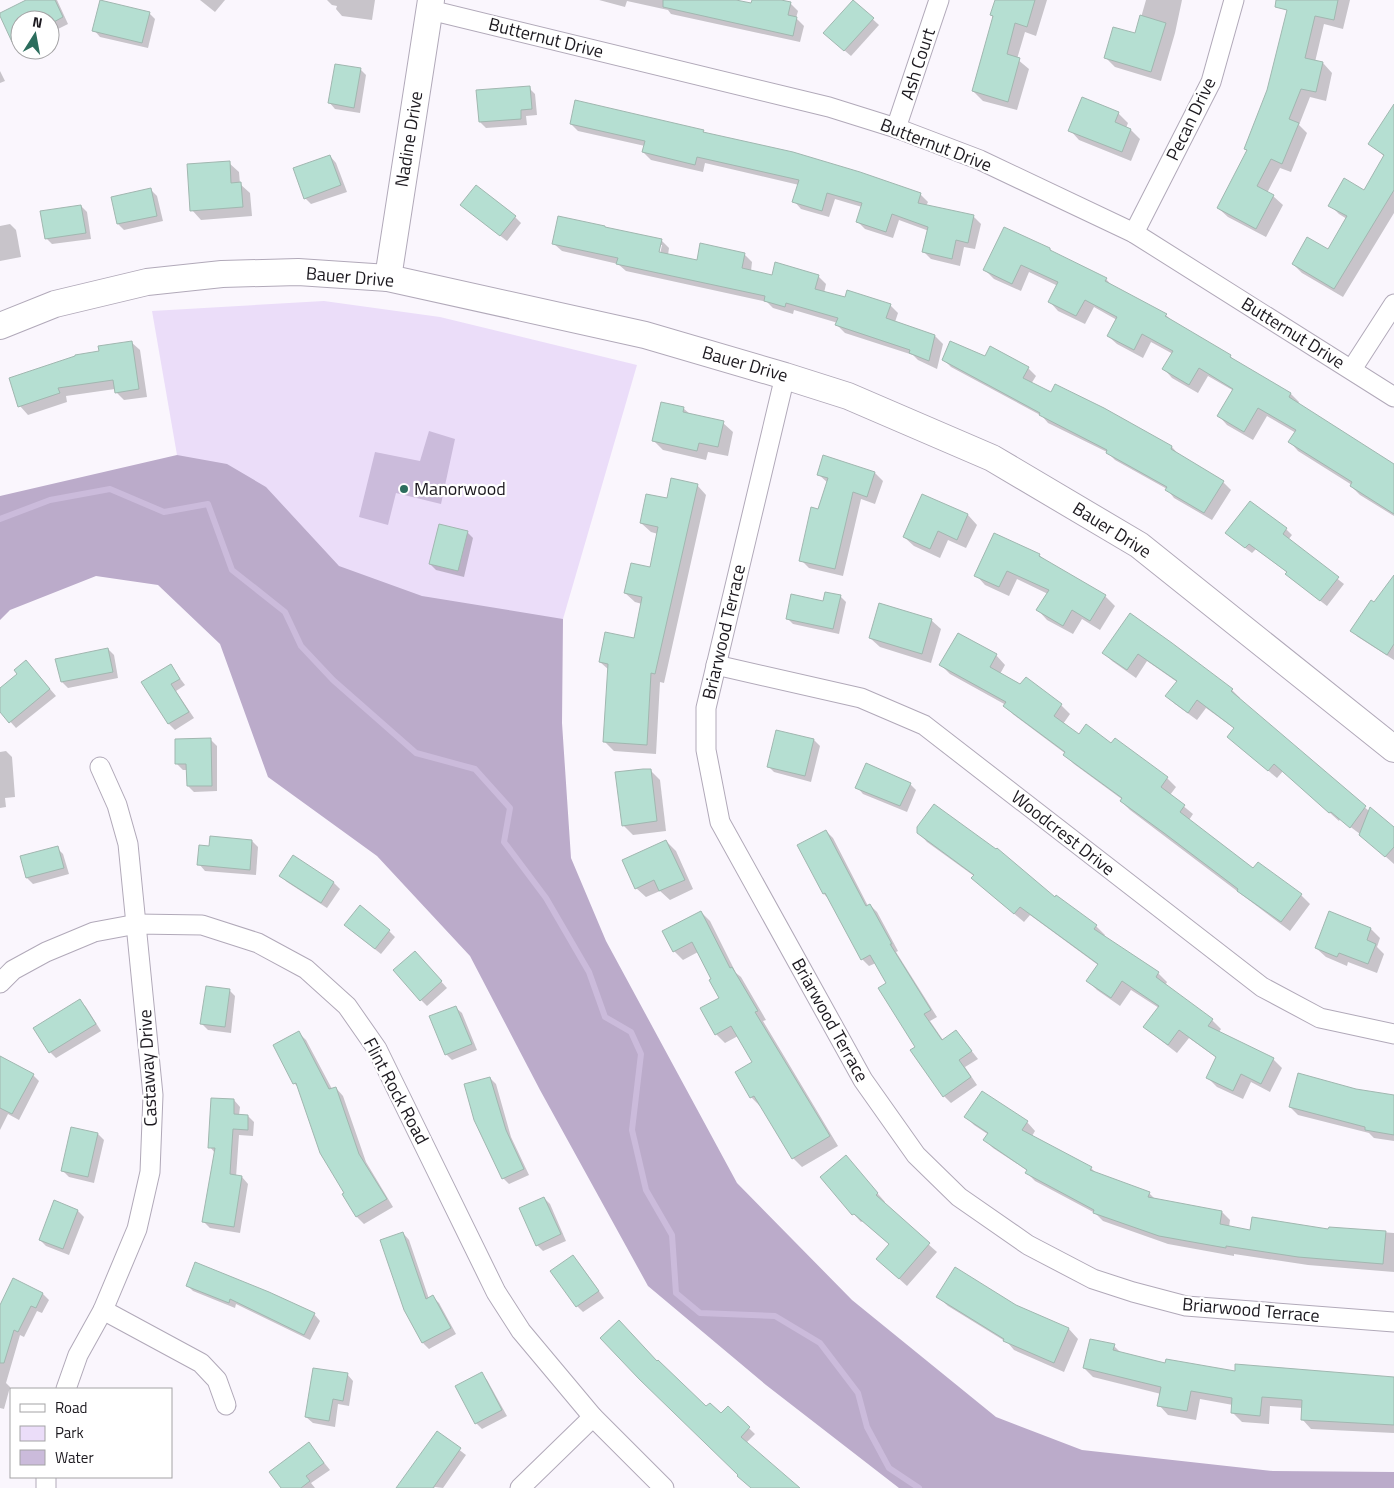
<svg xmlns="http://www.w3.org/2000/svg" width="1394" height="1488" font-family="'Titillium Web',sans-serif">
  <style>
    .green { fill: #ebddf9 }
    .forest { fill: #bbabca }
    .water { fill: #cbbbdb }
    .shadow { fill: #0003; fill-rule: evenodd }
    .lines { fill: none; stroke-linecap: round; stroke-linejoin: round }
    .stream { stroke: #cbbbdb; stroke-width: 6 }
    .building { fill: #b5dfd2; stroke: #a1b7b0 }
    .street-casing { stroke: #b1a9b9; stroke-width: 21 }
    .secondary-casing { stroke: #b1a9b9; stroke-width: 28 }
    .street { stroke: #fff; stroke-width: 19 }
    .secondary { stroke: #fff; stroke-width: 26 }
    .poi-dot { fill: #2c6d5d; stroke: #fff; stroke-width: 2 }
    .labels { text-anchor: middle; stroke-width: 4.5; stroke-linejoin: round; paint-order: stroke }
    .street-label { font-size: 18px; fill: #1c191f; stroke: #fff }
    .poi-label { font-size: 18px; fill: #1c191f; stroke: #fff; text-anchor: start }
  </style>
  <rect width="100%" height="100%" fill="#faf6fd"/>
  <path class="green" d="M324,301L440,317L637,365L563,619L478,653L239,522L177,455L152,311Z"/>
  <path class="forest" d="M177,455L227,464L266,487L339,566L422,596L563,619L562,723L571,858L606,941L737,1183L852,1300L996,1417L1082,1450L1273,1471L1394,1472V1488H899L766,1385L648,1286L540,1090L470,956L377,856L268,777L220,644L158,585L96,576L10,610L0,620V496Z"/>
  <path class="water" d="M429,431L455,439L441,504L396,493L388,525L359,517L375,452L420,461Z"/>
  <g class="shadow">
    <path d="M29,0H57L68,24L50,33V20H20L19,47L13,41L0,14Z"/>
    <path d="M200,0H225L215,12Z"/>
    <path d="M327,0H375L372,20L342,16L336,9L337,6L332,5Z"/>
    <path d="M599,0H731L752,5L753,0H776L790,3L798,11L796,18L804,26L800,42L671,14L668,10L627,1L625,7Z"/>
    <path d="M996,0H1047L1036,36L1025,32L1017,59L1029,69L1017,110L983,101L973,91L994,18L991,15Z"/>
    <path d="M1146,0H1182L1175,33L1161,81L1115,67L1106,58L1136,35Z"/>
    <path d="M1291,0H1350L1343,29L1324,24L1315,62L1323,63L1332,73L1326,101L1310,97L1299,125L1307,133L1291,172L1280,168L1267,193L1273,196L1283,205L1266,237L1228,217L1218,208L1248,151L1245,149L1268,91Z"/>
    <path d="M853,1L879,25L851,56L831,39Z"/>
    <path d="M149,13L155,19L148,48L100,37L94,30Z"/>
    <path d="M360,69L366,75L360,113L335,109L329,102Z"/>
    <path d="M0,71L5,81L0,83Z"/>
    <path d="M529,88L535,94L537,115L526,116L527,125L486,128L480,122Z"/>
    <path d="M1118,113L1128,123L1126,128L1131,130L1140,139L1131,161L1079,140L1070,130Z"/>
    <path d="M1394,123V213L1343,297L1302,273L1293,264L1328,251L1347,219L1339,214L1330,205L1364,192L1385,157L1370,144Z"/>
    <path d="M571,124L703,131L706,134L920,194L928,202L926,206L973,216L981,224L975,249L964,247L960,266L931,259L924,252L929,231L899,220L893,238L865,229L857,221L862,207L835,199L829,217L801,209L794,201L799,185L705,163L703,172L651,160L643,152L645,146L578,131Z"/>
    <path d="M330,156L336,163L347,192L311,204L305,198Z"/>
    <path d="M229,163L239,172L240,184L250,193L252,216L201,220L192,210Z"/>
    <path d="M151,190L157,196L163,221L124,230L118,224Z"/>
    <path d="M81,206L87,212L91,239L52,244L46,238Z"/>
    <path d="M468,211L515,217L521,223L507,241Z"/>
    <path d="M10,224L16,230L21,257L0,261V226Z"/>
    <path d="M607,229L661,240L669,248L668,255L698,261L744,254L752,262L751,271L772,277L818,276L826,284L824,293L846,299L890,305L898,313L895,322L935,336L943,344L937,369L918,360L913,355L845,333L837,325L838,323L794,310L793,314L773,308L767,302L626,271L618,264L562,251L553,243ZM659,245H662L659,259L657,258Z"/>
    <path d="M1050,249L1053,253L1106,279L1114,288L1166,315L1172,321L1230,356L1236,362L1291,394L1299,402L1298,404L1394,465V516L1360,495L1351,486L1352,485L1298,451L1290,442L1296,433L1267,416L1253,440L1227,425L1219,416L1234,391L1208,376L1198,393L1172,378L1164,369L1173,354L1151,342L1143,358L1117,344L1108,336L1117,320L1094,307L1085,324L1058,311L1050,302L1058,286L1029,272L1021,291L994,279L985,270Z"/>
    <path d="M131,342L140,350L147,397L124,400L116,392L115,389L66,396L67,402L28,415L20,406L101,353Z"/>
    <path d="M985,357L1028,368L1036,376L1031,384L1051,394L1104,409L1172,447L1179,455L1223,482L1231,490L1212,520L1174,498L1167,489L1115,460L1107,452L1048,423L1042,416L951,367L943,359Z"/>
    <path d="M683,408L691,415L723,423L733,432L728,456L708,452L706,460L663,450L654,441Z"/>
    <path d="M875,473L883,481L875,504L861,499L843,576L809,568L801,560L828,483L818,474Z"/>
    <path d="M697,485L706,495L664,683L660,682L656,754L614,751L605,742L609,670L600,662L635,640L642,604L635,602L625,593L651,568L658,534L651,532L641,523L668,500Z"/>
    <path d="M923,495L968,515L977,525L966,548L948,540L940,558L914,546L904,537Z"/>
    <path d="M1286,529L1292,535L1288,540L1344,584L1327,606L1293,580L1287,574L1288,573L1256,549L1252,553L1233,539Z"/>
    <path d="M467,532L473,538L464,577L436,570L430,564Z"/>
    <path d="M1039,555L1046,561L1105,596L1115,606L1100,630L1082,619L1073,634L1047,620L1038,610L1048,594L1017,579L1009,596L985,585L976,575Z"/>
    <path d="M1394,578V660L1358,637L1352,631Z"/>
    <path d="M840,596L846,602L839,634L793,624L787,618Z"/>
    <path d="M931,620L941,629L931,663L880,647L870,638Z"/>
    <path d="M1171,644L1232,690L1240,698L1239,700L1369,811L1394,829V864L1360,834L1340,819L1339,821L1283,771L1277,778L1237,745L1229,737L1235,729L1206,708L1197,720L1175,704L1167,696L1177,682L1147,661L1136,678L1112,661L1104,653Z"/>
    <path d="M108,649L114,655L118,678L68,688L62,682Z"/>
    <path d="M996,655L1005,665L1000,674L1020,686L1061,705L1070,714L1063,724L1079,736L1111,745L1167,778L1176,787L1170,795L1193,814L1189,820L1254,869L1301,895L1310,904L1290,931L1130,810L1121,801L1123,800L1074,764L1065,755L1066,754L1014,715L1005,706L1006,705L950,674L941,665Z"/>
    <path d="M170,665L185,685L176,691L194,718L175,730L169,724L143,682Z"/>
    <path d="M32,668L56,696L16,728L0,710V690L19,674Z"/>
    <path d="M210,739L217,746V791L194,792L188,786V770H183L177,764Z"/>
    <path d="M814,740L820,746L811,782L774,772L768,766Z"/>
    <path d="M6,751L12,757L15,797L5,798L6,807L0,808V752Z"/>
    <path d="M650,770L660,780L666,831L633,835L623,825Z"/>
    <path d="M910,784L916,790L907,812L863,794L857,787Z"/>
    <path d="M826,831L833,838L868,906L870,905L877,912L898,951L896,952L937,1017L930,1021L943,1040L956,1031L978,1059L965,1067L977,1085L951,1103L944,1096L916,1048L888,983L876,963L869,966L862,959L829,899L824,894L799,845Z"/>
    <path d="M918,832L1055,898L1056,897L1096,926L1105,935L1104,937L1158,973L1167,982L1165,986L1212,1020L1221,1029L1219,1032L1273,1059L1282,1068L1270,1092L1251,1082L1243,1099L1217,1087L1208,1078L1217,1058L1189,1038L1177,1053L1154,1035L1145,1026L1159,1008L1131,990L1120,1006L1097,990L1088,981L1098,965L1030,915L1024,922L982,887L974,876L927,842Z"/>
    <path d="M252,841L258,847L256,875L205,871L199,864L210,847Z"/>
    <path d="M666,841L676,851L693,889L670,900L660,891L646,897L636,888Z"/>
    <path d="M57,848L63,854L69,874L33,884L27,878L22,857Z"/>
    <path d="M293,857L334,883L340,889L327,908L287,882L281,876Z"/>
    <path d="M701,912L710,921L736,973L741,977L766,1020L763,1021L838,1146L802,1167L793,1158L761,1105L760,1106L751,1097L753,1063L738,1036L725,1043L716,1034L702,1009L720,998L698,952L683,960L674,951Z"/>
    <path d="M1330,913L1371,929L1380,938L1377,947L1384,954L1377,973L1348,962L1347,966L1326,957L1316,948Z"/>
    <path d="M352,931H389L395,937L381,954Z"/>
    <path d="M421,959L447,988L427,1006L421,1000Z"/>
    <path d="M229,990L235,996L231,1033L208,1030L202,1024Z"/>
    <path d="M80,1001L86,1007L101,1031L56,1058L50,1052Z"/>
    <path d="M455,1007L462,1013L477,1050L452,1060L446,1054Z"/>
    <path d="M299,1033L306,1040L332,1089L336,1088L343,1096L366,1162L393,1207L364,1224L357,1217L344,1194L346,1193L299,1088L294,1083Z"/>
    <path d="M0,1061L33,1075L39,1081L19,1120L8,1114L0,1130Z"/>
    <path d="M490,1078L496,1084L511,1137L529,1175L509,1184L503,1178Z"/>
    <path d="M1356,1090L1394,1096V1141L1374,1138L1369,1133L1298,1115L1290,1107Z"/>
    <path d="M983,1093L1027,1122L1035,1131L1032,1136L1091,1168L1098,1175L1149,1193L1156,1200L1222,1212L1230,1220L1229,1227L1251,1231L1330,1230V1228L1394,1233V1272L1308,1265L1234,1254V1256L1168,1244L1103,1221L1095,1213L1035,1181L1027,1173L1028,1171L993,1148L985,1140L989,1135L974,1125L966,1117Z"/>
    <path d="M234,1100L240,1107L239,1115L248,1116L254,1122L253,1136L239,1135L236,1177H242L248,1184L240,1233L210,1228L204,1222L215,1153L210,1147Z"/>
    <path d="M72,1128L98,1134L104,1140L94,1183L69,1177L63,1171Z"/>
    <path d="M853,1165L885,1202L883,1204L937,1252L907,1286L877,1259L890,1245L863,1221L861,1222L821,1177Z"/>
    <path d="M544,1198L550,1204L566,1241L543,1251L537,1245Z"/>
    <path d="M55,1202L78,1211L84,1217L69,1255L46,1246L40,1240Z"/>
    <path d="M403,1233L409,1240L429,1299L433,1297L439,1303L456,1334L429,1349L423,1343L406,1310Z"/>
    <path d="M579,1263L604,1298L583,1312L577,1306Z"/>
    <path d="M14,1280L43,1294L49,1300L42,1313L37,1311L24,1337L20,1335L6,1383L10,1387L4,1409L0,1408V1307Z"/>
    <path d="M187,1285L314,1314L320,1321L310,1340L236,1304L235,1308L193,1291Z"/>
    <path d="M938,1297L1015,1306L1069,1329L1078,1339L1064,1372L1014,1350L1008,1343L948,1306Z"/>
    <path d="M1114,1346L1122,1354L1166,1364L1236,1372L1394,1378V1433L1311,1429L1302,1419L1303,1408L1270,1406L1269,1424L1242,1422L1233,1413V1405L1200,1399L1196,1420L1168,1415L1159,1405L1161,1394L1093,1377L1084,1368Z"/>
    <path d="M657,1363L706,1408L721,1415L728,1408L755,1434L746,1443L797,1488H752Z"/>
    <path d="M347,1374L353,1381L349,1406L338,1404L335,1427L313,1423L306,1417Z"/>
    <path d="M481,1374L487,1380L507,1416L482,1429L476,1423Z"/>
    <path d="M437,1433L466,1455L443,1488L435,1487L434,1488H398Z"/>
    <path d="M309,1444L330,1470L311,1483L315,1488H283Z"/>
  </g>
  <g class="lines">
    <path class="stream" d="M0,519L50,500L110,489L164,512L208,504L232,570L285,612L301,646L333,680L416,753L475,769L510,808L504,842L546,898L589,972L605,1017L631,1032L641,1054L632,1130L646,1190L672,1235L676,1293L700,1313L775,1316L820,1343L858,1393L867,1427L889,1468L919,1488"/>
  </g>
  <g class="building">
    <path d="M26,0H55L63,17L50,24V20H20V38L12,42L0,16V13Z"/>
    <path d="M100,0L150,12L142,43L92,31Z"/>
    <path d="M663,0H736L751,3L752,0H781L791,2L788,15L797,17L793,36L663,7Z"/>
    <path d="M853,0L874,18L844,51L823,33Z"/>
    <path d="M995,0H1035L1027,27L1015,23L1007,54L1020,58L1008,102L972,91L993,16L990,15Z"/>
    <path d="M1276,0H1338L1334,20L1315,16L1305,58L1323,62L1316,92L1301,89L1289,119L1299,123L1282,164L1271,159L1257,186L1274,195L1256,229L1217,208L1247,150L1244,149L1267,90L1287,10L1275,7Z"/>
    <path d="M1140,15L1166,23L1151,72L1104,58L1113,27L1135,33Z"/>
    <path d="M335,64L361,68L354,108L328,103Z"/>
    <path d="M530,86L532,109L521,110V119L479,122L476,90Z"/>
    <path d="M1082,97L1119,112L1115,122L1131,129L1122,152L1068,131Z"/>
    <path d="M575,100L704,130L703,132L793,152L860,172L921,193L918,203L974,215L968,243L956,240L952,259L922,252L928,227L892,214L886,232L856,222L862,203L827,193L822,211L792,202L799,180L697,157L695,165L642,152L645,141L570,124Z"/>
    <path d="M1394,104V190L1334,289L1292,264L1307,237L1328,249L1347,216L1328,206L1344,178L1364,190L1384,155L1368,144Z"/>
    <path d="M330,155L341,185L304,199L293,168Z"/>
    <path d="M230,161L231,183L241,182L243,207L190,211L187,164Z"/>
    <path d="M476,185L516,216L500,236L460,205Z"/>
    <path d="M151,188L157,216L117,224L111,197Z"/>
    <path d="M81,205L86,233L45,239L40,211Z"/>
    <path d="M558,216L605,226V227L662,239L659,252L697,260L700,243L745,253L742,268L772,275L775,262L819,275L815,289L845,297L847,290L891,304L886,318L935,335L929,361L909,353L910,350L835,325L838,318L786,303L785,307L764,301L765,296L616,264L618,258L552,244Z"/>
    <path d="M1004,227L1050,248V250L1107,278L1105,281L1167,314L1165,316L1231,355L1230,357L1291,393L1289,397L1394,464V514L1350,486L1352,482L1288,442L1296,430L1258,408L1244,432L1217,416L1233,389L1199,368L1189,385L1162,369L1173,351L1142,334L1134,350L1107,336L1117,317L1085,300L1076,316L1048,302L1058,282L1021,265L1012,284L983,270Z"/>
    <path d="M132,341L139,389L115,393L113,380L58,388L60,393L18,407L9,378L75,356V355L99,351L98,346Z"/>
    <path d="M950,341L985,356L990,346L1029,367L1023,378L1051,392L1055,384L1104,408L1172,446L1171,449L1224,481L1204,513L1165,490L1167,487L1106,453L1107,450L1039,415L1040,413L942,360Z"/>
    <path d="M661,402L684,407L683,412L724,421L718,447L699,443L697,451L652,441Z"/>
    <path d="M823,455L875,472L867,497L853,492L835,569L799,561L811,507L818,509L828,478L817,475Z"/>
    <path d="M671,478L698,484L655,674L651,673L647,745L603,742L608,664L599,662L605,632L634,638L642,597L624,593L631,563L650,567L658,527L640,523L646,494L667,498Z"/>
    <path d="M922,494L968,514L957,540L938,531L930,549L903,537Z"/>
    <path d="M1250,501L1287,528L1283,534L1339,577L1320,601L1285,574L1287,572L1249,544L1245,548L1225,533Z"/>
    <path d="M439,524L468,531L458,571L429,564Z"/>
    <path d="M994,533L1040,554L1039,556L1106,595L1090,621L1072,610L1063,626L1036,610L1049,590L1007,571L999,587L974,576Z"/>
    <path d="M1394,575V644L1387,655L1350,631L1371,600L1374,602Z"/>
    <path d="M825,592L841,595L833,629L786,619L791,594L823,601Z"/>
    <path d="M879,603L932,619L922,654L869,638Z"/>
    <path d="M1130,613L1172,643L1233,689L1231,691L1366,806L1350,828L1331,812L1329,813L1274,764L1268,771L1227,737L1234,728L1197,700L1188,713L1165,696L1177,681L1138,654L1127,670L1102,653Z"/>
    <path d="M958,633L997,654L990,667L1020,684L1026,677L1062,704L1054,716L1079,734L1086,724L1111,743L1115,738L1168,777L1161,787L1185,805L1180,812L1253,868L1258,862L1302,894L1281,922L1237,891L1238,889L1164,833L1120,801L1122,798L1063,755L1065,752L1003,706L1006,702L939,665Z"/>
    <path d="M108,648L113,672L61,682L55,659Z"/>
    <path d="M26,660L50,689L9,723L0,712V688L17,674L14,670Z"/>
    <path d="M171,664L180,679L171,684L189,712L168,724L141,682Z"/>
    <path d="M776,730L814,739L805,776L767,767Z"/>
    <path d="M211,738L212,786H187L186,764H175V739Z"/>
    <path d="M866,763L911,783L900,806L855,788Z"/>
    <path d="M643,769H651L657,821L622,826L615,772Z"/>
    <path d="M934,804L996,849L997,848L1055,897L1056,895L1097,925L1094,929L1159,972L1156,977L1213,1019L1208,1026L1274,1058L1261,1084L1241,1074L1233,1091L1206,1078L1216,1057L1179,1030L1168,1045L1143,1027L1159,1006L1122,981L1111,998L1086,981L1098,964L1020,907L1014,914L971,878L974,875L917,833V827Z"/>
    <path d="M1370,807L1394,827V847L1385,857L1359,835Z"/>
    <path d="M826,830L866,906L870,904L892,944H890L931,1010L924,1014L942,1040L956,1030L972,1051L959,1060L971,1077L943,1097L910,1050L915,1047L878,988L886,983L870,955L861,960L825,893L823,894L797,845Z"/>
    <path d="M210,836L252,840L250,870L197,865L199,845L209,846Z"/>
    <path d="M666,840L685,880L659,891L654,880L635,889L622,860Z"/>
    <path d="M58,846L64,868L26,878L20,856Z"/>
    <path d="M293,855L334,882L321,903L279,876Z"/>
    <path d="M360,905L390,930L375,949L344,925Z"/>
    <path d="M701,911L730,968L732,967L758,1011L755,1012L830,1136L792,1159L754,1096L750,1098L735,1072L752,1062L731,1026L715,1035L700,1008L719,998L709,980L711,979L692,942L673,952L662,931Z"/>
    <path d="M1329,911L1371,928L1367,940L1376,944L1368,964L1339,953L1337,957L1315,948Z"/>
    <path d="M415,951L442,981L420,1001L393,970Z"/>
    <path d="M206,986L230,989L225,1027L200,1024Z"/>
    <path d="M80,999L96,1024L49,1053L33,1028Z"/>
    <path d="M456,1006L472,1044L445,1055L429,1016Z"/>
    <path d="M299,1031L329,1089L336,1087L359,1154L387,1199L356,1217L342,1194L344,1193L320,1153L296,1083L293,1084L273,1045Z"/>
    <path d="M0,1056L34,1074L12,1114L0,1108Z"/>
    <path d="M1298,1073L1356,1089L1394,1095V1135L1365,1130V1127L1289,1107Z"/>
    <path d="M490,1077L506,1130L524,1169L502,1179L474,1120L464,1084Z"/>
    <path d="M982,1091L1028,1121L1022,1130L1092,1167L1090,1170L1150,1192L1148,1197L1222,1211L1220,1224L1250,1230L1252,1217L1328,1229L1329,1227L1386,1231L1383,1264L1298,1257L1226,1246V1248L1159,1236L1093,1213L1094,1210L1025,1173L1027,1170L983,1140L988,1133L964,1117Z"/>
    <path d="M211,1098L234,1099V1114L248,1115V1130L233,1129L230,1174L242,1176L234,1227L202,1222L215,1148H208Z"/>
    <path d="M71,1127L98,1133L88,1177L61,1171Z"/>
    <path d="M846,1155L878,1193L876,1195L930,1243L899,1279L876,1259L889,1244L854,1214L852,1215L820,1177Z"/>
    <path d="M544,1197L561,1234L536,1246L519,1208Z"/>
    <path d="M54,1200L78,1210L63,1249L39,1240Z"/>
    <path d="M403,1232L426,1299L433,1295L451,1328L422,1343L404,1310L380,1240Z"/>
    <path d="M573,1255L599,1291L576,1307L550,1271Z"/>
    <path d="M195,1262L269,1292L315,1313L304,1335L230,1299L229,1303L186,1286Z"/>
    <path d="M955,1267L1016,1305L1069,1328L1054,1363L1003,1341L1004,1339L936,1297Z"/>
    <path d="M13,1278L43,1293L36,1308L31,1306L18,1332L14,1330L4,1363H0V1305Z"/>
    <path d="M619,1320L657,1361L658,1360L706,1406L710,1403L721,1413L728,1406L750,1427L741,1437L800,1488H751L737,1476L738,1475L639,1379L600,1338Z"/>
    <path d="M1090,1339L1115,1344L1113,1350L1165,1363L1166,1359L1235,1371V1364L1394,1377V1425L1301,1420L1302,1400L1262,1397L1260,1416L1231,1413L1232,1398L1191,1391L1187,1411L1157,1406L1161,1387L1083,1368Z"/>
    <path d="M313,1368L348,1373L343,1401L333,1399L329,1421L305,1417Z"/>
    <path d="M482,1372L502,1410L475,1424L455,1386Z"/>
    <path d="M437,1431L461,1448L433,1488H396Z"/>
    <path d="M309,1442L324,1463L306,1476L310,1481L301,1488H281L269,1472Z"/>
  </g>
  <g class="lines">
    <g class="street-casing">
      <g id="street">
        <path d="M430,10L829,107L896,128L980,160L1134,233L1394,397"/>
        <path d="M896,128L939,0"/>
        <path d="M1134,233L1211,82L1234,0"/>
        <path d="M1352,369L1394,304"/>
        <path d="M785,376L706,708V750L720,822L863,1080L916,1155L959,1197L1028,1245L1093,1279L1133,1292L1186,1306L1394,1322"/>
        <path d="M716,665L861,698L924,725L1262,987L1320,1018L1394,1034"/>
        <path d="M0,983L13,970L46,952L94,932L137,924L202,925L258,943L306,969L347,1006L377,1049L496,1292L521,1331L593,1417L664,1488"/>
        <path d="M103,1310L201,1363L217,1380L226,1405"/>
        <path d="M66,1389L78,1355L103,1310L137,1229L150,1172L153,1095L128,844L117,805L100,767"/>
        <path d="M46,1488V1477"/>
        <path d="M520,1488L593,1417"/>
      </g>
    </g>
    <g class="secondary-casing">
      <g id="secondary">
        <path d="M388,278L431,0"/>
        <path d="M0,326L55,304L147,282L222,274L298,272L388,278L645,335L785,376L848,396L992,458L1139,545L1394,749"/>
      </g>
    </g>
    <use href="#street" class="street"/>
    <use href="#secondary" class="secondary"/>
  </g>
  <circle class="poi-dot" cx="404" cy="489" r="5"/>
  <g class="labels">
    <g class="street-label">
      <text transform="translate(546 38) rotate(14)" y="6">Butternut Drive</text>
      <text transform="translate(918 64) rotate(-72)" y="6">Ash Court</text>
      <text transform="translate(1191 119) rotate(-64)" y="6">Pecan Drive</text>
      <text transform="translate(409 139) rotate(-81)" y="6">Nadine Drive</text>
      <text transform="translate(936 145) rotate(21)" y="6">Butternut Drive</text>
      <text transform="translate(350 277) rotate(5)" y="6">Bauer Drive</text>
      <text transform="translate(1293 333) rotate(32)" y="6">Butternut Drive</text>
      <text transform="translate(745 364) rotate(16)" y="6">Bauer Drive</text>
      <text transform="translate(1112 530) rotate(32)" y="6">Bauer Drive</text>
      <text transform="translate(724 632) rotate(-77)" y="6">Briarwood Terrace</text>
      <text transform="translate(1063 833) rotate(38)" y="6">Woodcrest Drive</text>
      <text transform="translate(830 1020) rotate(61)" y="6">Briarwood Terrace</text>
      <text transform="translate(148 1068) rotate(-93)" y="6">Castaway Drive</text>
      <text transform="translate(396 1091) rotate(62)" y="6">Flint Rock Road</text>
      <text transform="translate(1251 1310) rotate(5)" y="6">Briarwood Terrace</text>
    </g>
    <g class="poi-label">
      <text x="414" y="495">Manorwood</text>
    </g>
  </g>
  <rect x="10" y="1388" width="162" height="90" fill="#ffffff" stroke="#a4a3a5"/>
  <rect x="20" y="1404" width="25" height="8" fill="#ffffff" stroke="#a4a3a5"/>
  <text x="55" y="1413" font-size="15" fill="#1c191f">Road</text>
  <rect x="20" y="1426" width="25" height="15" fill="#ebddf9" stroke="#a4a3a5"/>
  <text x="55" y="1438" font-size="15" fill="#1c191f">Park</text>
  <rect x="20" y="1450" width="25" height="15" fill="#cbbbdb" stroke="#a4a3a5"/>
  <text x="55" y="1463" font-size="15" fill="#1c191f">Water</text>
  <g transform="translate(35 35) rotate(11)"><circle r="24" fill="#ffffff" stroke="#a4a3a5"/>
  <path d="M0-4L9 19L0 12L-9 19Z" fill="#2c6d5d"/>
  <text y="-8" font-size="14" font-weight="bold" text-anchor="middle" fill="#1c191f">N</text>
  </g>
</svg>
